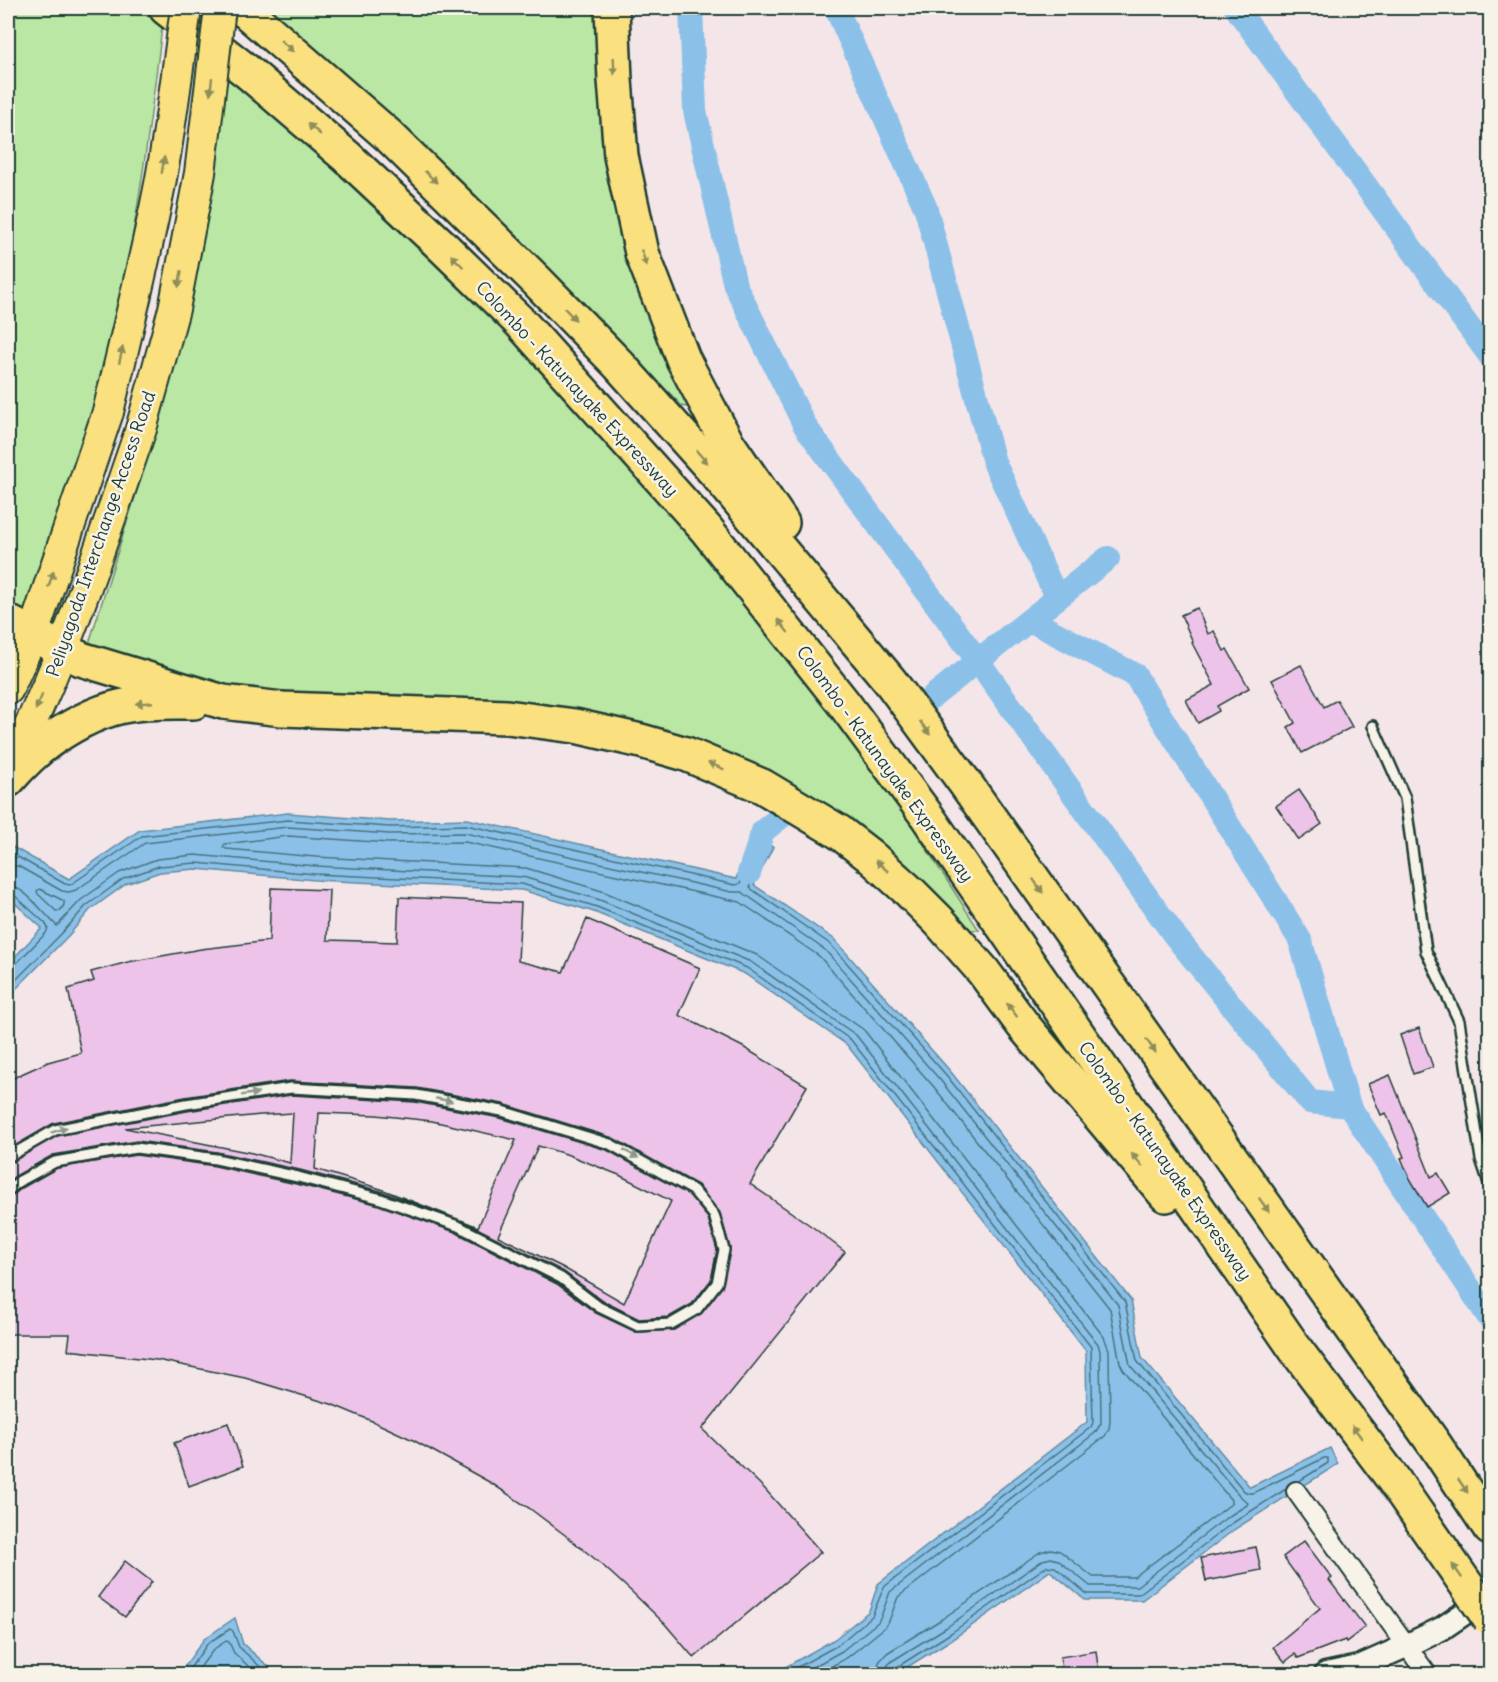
<svg xmlns="http://www.w3.org/2000/svg" width="1498" height="1682" font-family="Delius,sans-serif">
  <style>
    .green { fill: #bae7a4; stroke: #6c926c; stroke-width: 1.5 }
    .water { fill: #8bc1e9; stroke: #608ca1; stroke-width: 1.5 }
    .lines { fill: none; stroke-linecap: round; stroke-linejoin: round }
    .shore { stroke: #4a727c; stroke-width: 1.5 }
    .canal { stroke: #8bc1e9; stroke-width: 24 }
    .building { fill: #eec3e9; stroke: #1f3d34; stroke-width: 1.5; fill-rule: evenodd }
    .service-casing { stroke: #1f3d34; stroke-width: 14 }
    .minor-casing { stroke: #1f3d34; stroke-width: 22 }
    .tertiary-casing { stroke: #1f3d34; stroke-width: 27 }
    .trunk-casing { stroke: #1f3d34; stroke-width: 34 }
    .motorway-casing { stroke: #1f3d34; stroke-width: 38 }
    .service { stroke: #f7f3e8; stroke-width: 9 }
    .minor { stroke: #f7f3e8; stroke-width: 18 }
    .tertiary { stroke: #f7f3e8; stroke-width: 22 }
    .trunk { stroke: #fbe080; stroke-width: 30 }
    .motorway { stroke: #fbe080; stroke-width: 33 }
    .trunk-bridge-casing { stroke: #1f3d34; stroke-width: 34; stroke-linecap: butt }
    .motorway-bridge-casing { stroke: #1f3d34; stroke-width: 38; stroke-linecap: butt }
    .trunk-bridge { stroke: #fbe080; stroke-width: 30 }
    .motorway-bridge { stroke: #fbe080; stroke-width: 33 }
    .oneway { fill: #8d8e5a }
    .oneway2 { fill: #8b988e }
    .labels { text-anchor: middle; stroke-width: 5; stroke-linejoin: round; paint-order: stroke }
    .street-label { font-size: 18px; fill: #1f3d34; stroke: #f7f3e8 }
  </style>
  <rect width="100%" height="100%" fill="#f4e5e8"/>
  <filter id="ink" filterUnits="userSpaceOnUse"><feTurbulence type="fractalNoise" baseFrequency=".0167" numOctaves="2"/><feDisplacementMap in="SourceGraphic" scale="12" xChannelSelector="R" yChannelSelector="G"/><feConvolveMatrix kernelMatrix="1 2 1 2 8 2 1 2 1" color-interpolation-filters="sRGB"/></filter>
  <g filter="url(#ink)">
    <g class="green">
      <path d="M8,8H147L163,19C150,126 136,234 112,339C107,360 100,380 95,400C75,471 52,540 29,610L18,617L8,612Z"/>
      <path d="M258,8H602L639,284L643,305L651,321L663,356L692,408L682,406L515,235L407,131Z"/>
      <path d="M226,64L584,402L883,776L917,834L979,930H968L726,756L236,697L86,653L154,436Z"/>
    </g>
    <g class="water">
      <path d="M288,813L390,821L467,819L736,879L750,839L773,847L754,885L834,939L951,1072L1131,1300L1142,1358L1250,1487L1330,1448L1338,1464L1235,1529L1142,1600H1085L1050,1571L954,1638L896,1674H773L835,1639L869,1611L878,1584L1087,1422L1086,1351L847,1045L745,974L594,912L522,890L315,880L196,869L160,872L126,884L90,910L69,935L8,997V964L42,928L8,897V859L13,847L69,879L140,830Z"/>
      <path d="M235,1618L243,1644L277,1674H179L204,1639Z"/>
    </g>
    <g class="lines">
      <g class="shore">
        <path d="M8,860L18,857L65,884L70,885L142,836L288,820L390,827L466,825L735,885L739,884L742,881L753,849L756,848L761,849L763,853L749,882L750,888L830,944L947,1076L1125,1302L1137,1361L1244,1491L1248,1493H1253L1324,1458H1328V1463L1299,1481"/>
        <path d="M8,867L18,866L62,891L69,892L76,890L145,843L288,827L390,834L465,833L732,892H742L825,950L941,1081L1118,1305L1130,1365L1239,1495L1248,1503L1247,1505L1226,1518L1137,1586H1090L1058,1560L1051,1558L1043,1560L947,1627L892,1661L887,1666L886,1674"/>
        <path d="M8,885C25,887 45,915 57,926L81,900L119,873L157,859L195,855L316,866L523,877L600,900L751,962L856,1035L1098,1344L1100,1351L1101,1423L1095,1433L890,1592L881,1616L878,1622L842,1651L800,1674"/>
        <path d="M40,889L64,901V905L60,911H56L38,894L37,891Z"/>
        <path d="M8,893L14,895L45,923L48,928L46,933L14,966L8,968"/>
        <path d="M8,988L64,931L86,906L123,879L159,866L196,863L315,874L522,884L597,907L747,968L851,1040L1091,1347L1093,1422L1091,1427L884,1587L872,1616L838,1645L785,1674"/>
        <path d="M186,1674L208,1643L230,1629L233,1631L239,1647L268,1674"/>
        <path d="M195,1674L214,1649L226,1641L229,1642L234,1653L257,1674"/>
        <path d="M818,1674L848,1657L884,1628L889,1621L898,1597L1105,1436L1109,1429L1110,1421L1109,1350L1104,1337L864,1030L757,955L602,891L526,868L316,857L226,849L223,847L225,844L288,836L389,843L465,842L740,902L819,956L934,1087L1110,1309L1120,1363L1123,1369L1231,1500V1504L1134,1577H1093L1060,1551L1051,1549L1040,1552L942,1619L887,1653L879,1662L877,1674"/>
        <path d="M893,1674L894,1670L897,1667L951,1633L1047,1566L1055,1567L1087,1594H1139L1231,1524L1286,1489"/>
      </g>
      <g class="canal">
        <path d="M691,8L695,111L735,285L805,426L978,661L1175,936L1310,1102L1349,1106"/>
        <path d="M836,8L926,209L994,462L1057,598"/>
        <path d="M1236,8L1490,356"/>
        <path d="M1030,620L1135,675L1300,940L1349,1106L1490,1319"/>
        <path d="M932,697L1108,558"/>
        <path d="M749,873L763,831L782,816"/>
      </g>
    </g>
    <g class="building">
      <path d="M1197,608L1208,634L1214,631L1224,651L1227,649L1249,688L1217,706L1219,711L1198,723L1186,700L1214,685L1192,643L1193,642L1181,615Z"/>
      <path d="M1301,665L1324,707L1337,700L1352,727L1302,753L1288,727L1295,723L1272,680Z"/>
      <path d="M1299,790L1322,824L1299,840L1276,806Z"/>
      <path d="M271,888L329,890L327,940L397,942L399,897L521,903L518,961L563,972L587,919L700,968L679,1015L743,1047L807,1086L750,1184L814,1228L845,1252L702,1429L764,1488L821,1552L694,1658L665,1624L633,1593L600,1563L565,1535L529,1508L491,1483L413,1440L372,1421L331,1404L245,1378L157,1360L68,1350L70,1334H8V1198L12,1196L22,1188L57,1168L136,1155L215,1166L296,1184L376,1204L455,1232L557,1284L596,1313L636,1332L674,1330L702,1313L722,1287L730,1248L720,1213L698,1185L613,1138L503,1104L417,1088L290,1081L185,1097L54,1123L8,1150V1083L17,1076L48,1062L81,1053L68,989L94,981L91,972L128,962L201,949L269,941Z"/>
      <path d="M1419,1028L1433,1067L1413,1074L1400,1035Z"/>
      <path d="M1390,1075L1431,1177L1438,1173L1450,1193L1427,1207L1409,1177L1401,1158L1404,1157L1386,1113L1381,1115L1368,1084Z"/>
      <path d="M291,1095L415,1102L500,1118L607,1150L689,1195L708,1218L717,1250L711,1280L692,1304L669,1317L639,1319L603,1301L564,1272L461,1220L478,1227L516,1140L432,1121L376,1115L319,1113L315,1169L381,1189L460,1220L380,1191L300,1170L217,1152L137,1141L53,1155L15,1176L8,1182V1164L57,1136L187,1111ZM293,1113L290,1163L252,1153L125,1128L261,1115ZM538,1146L566,1154L619,1175L671,1201L624,1303L562,1267L498,1236Z"/>
      <path d="M228,1423L243,1466L189,1486L174,1443Z"/>
      <path d="M1304,1541L1332,1578L1329,1580L1365,1627L1346,1642L1345,1640L1298,1658L1295,1654L1285,1662L1273,1647L1320,1608L1283,1557Z"/>
      <path d="M1256,1547L1261,1570L1206,1581L1201,1558Z"/>
      <path d="M125,1561L152,1582L125,1617L98,1597Z"/>
      <path d="M1096,1651L1099,1674H1063L1060,1657Z"/>
    </g>
    <g class="lines">
      <g class="service-casing">
        <g id="service">
          <path d="M1373,726L1405,798L1426,951L1459,1021L1481,1159L1490,1186"/>
          <path d="M8,1157L55,1130L186,1104L291,1088L416,1095L502,1111L610,1144L693,1190L714,1215L724,1250L717,1283L697,1309L671,1324L638,1326L599,1307L561,1278L458,1226L378,1198L298,1177L216,1159L136,1148L55,1162L18,1182L8,1191"/>
        </g>
      </g>
      <g class="minor-casing">
        <path id="minor" d="M1296,1491L1427,1674"/>
      </g>
      <g class="tertiary-casing">
        <path id="tertiary" d="M1326,1674L1359,1667L1406,1646L1441,1629L1490,1596"/>
      </g>
      <g class="trunk-casing">
        <g id="trunk">
          <path d="M8,689L33,634L108,412"/>
          <path d="M8,770C64,662 101,544 141,429"/>
        </g>
      </g>
      <g class="motorway-casing">
        <g id="motorway">
          <path d="M166,8L249,73L347,157L440,244L521,323L706,529L845,705L927,816L1296,1350L1393,1479"/>
          <path d="M242,8L389,136L537,281L619,365L715,472L890,681L965,783L1435,1445L1490,1528"/>
          <path d="M612,8L615,80L621,156L642,253L683,359L726,441L782,523"/>
          <path d="M8,622L81,659L223,702L282,709L507,717L575,726L641,741L686,754L762,786L839,832L870,856L910,892L939,921L983,971L1023,1025L1166,1195"/>
          <path d="M8,780C21,765 36,750 52,739C74,724 103,709 129,705C150,701 173,702 194,702"/>
        </g>
      </g>
      <use href="#service" class="service"/>
      <use href="#minor" class="minor"/>
      <use href="#tertiary" class="tertiary"/>
      <use href="#trunk" class="trunk"/>
      <use href="#motorway" class="motorway"/>
      <g class="trunk-bridge-casing">
        <g id="trunk-bridge">
          <path d="M108,412C126,336 145,261 160,184C171,126 178,66 186,8"/>
          <path d="M141,429L174,309L200,173L220,8"/>
        </g>
      </g>
      <g class="motorway-bridge-casing">
        <path id="motorway-bridge" d="M1393,1479L1490,1619"/>
      </g>
      <use href="#trunk-bridge" class="trunk-bridge"/>
      <use href="#motorway-bridge" class="motorway-bridge"/>
    </g>
    <defs><path id="oneway-solid" d="M-6-.8H1V-3.2L6.5 0L1 3.2V.8H-6Z" transform="scale(1.5)"/></defs>
    <g class="oneway">
      <use href="#oneway-solid" transform="translate(287 46) rotate(41)"/>
      <use href="#oneway-solid" transform="translate(614 66) rotate(88)"/>
      <use href="#oneway-solid" transform="translate(211 86) rotate(97)"/>
      <use href="#oneway-solid" transform="translate(314 129) rotate(-140)"/>
      <use href="#oneway-solid" transform="translate(163 165) rotate(-81)"/>
      <use href="#oneway-solid" transform="translate(431 177) rotate(44)"/>
      <use href="#oneway-solid" transform="translate(644 258) rotate(71)"/>
      <use href="#oneway-solid" transform="translate(457 261) rotate(-136)"/>
      <use href="#oneway-solid" transform="translate(180 279) rotate(101)"/>
      <use href="#oneway-solid" transform="translate(570 314) rotate(46)"/>
      <use href="#oneway-solid" transform="translate(121 355) rotate(-77)"/>
      <use href="#oneway-solid" transform="translate(702 457) rotate(48)"/>
      <use href="#oneway-solid" transform="translate(51 579) rotate(-71)"/>
      <use href="#oneway-solid" transform="translate(783 626) rotate(-128)"/>
      <use href="#oneway-solid" transform="translate(39 702) rotate(114)"/>
      <use href="#oneway-solid" transform="translate(144 703) rotate(175)"/>
      <use href="#oneway-solid" transform="translate(925 728) rotate(54)"/>
      <use href="#oneway-solid" transform="translate(716 766) rotate(-158)"/>
      <use href="#oneway-solid" transform="translate(882 866) rotate(-138)"/>
      <use href="#oneway-solid" transform="translate(1038 886) rotate(55)"/>
      <use href="#oneway-solid" transform="translate(1012 1010) rotate(-127)"/>
      <use href="#oneway-solid" transform="translate(1151 1046) rotate(55)"/>
      <use href="#oneway-solid" transform="translate(1137 1160) rotate(-130)"/>
      <use href="#oneway-solid" transform="translate(1264 1205) rotate(55)"/>
      <use href="#oneway-solid" transform="translate(1357 1432) rotate(-127)"/>
      <use href="#oneway-solid" transform="translate(1463 1486) rotate(56)"/>
      <use href="#oneway-solid" transform="translate(1457 1571) rotate(-125)"/>
    </g>
    <g class="oneway2">
      <use href="#oneway-solid" transform="translate(250 1094) rotate(-9)"/>
      <use href="#oneway-solid" transform="translate(444 1100) rotate(11)"/>
      <use href="#oneway-solid" transform="translate(59 1130) rotate(-18)"/>
      <use href="#oneway-solid" transform="translate(631 1154) rotate(28)"/>
    </g>
  </g>
  <g class="labels">
    <g class="street-label">
      <text transform="translate(577 389) rotate(47)" y="6">Colombo - Katunayake Expressway</text>
      <text transform="translate(101 534) rotate(-71)" y="6">Peliyagoda Interchange Access Road</text>
      <text transform="translate(885 764) rotate(54)" y="6">Colombo - Katunayake Expressway</text>
      <text transform="translate(1165 1161) rotate(55)" y="6">Colombo - Katunayake Expressway</text>
    </g>
  </g>
  <rect width="1498" height="1682" fill="none" stroke="#f7f3e8" stroke-width="30"/>
  <rect x="15" y="15" width="1468" height="1652" fill="none" stroke="#1f3d34" stroke-width="2" filter="url(#ink)"/>
</svg>
